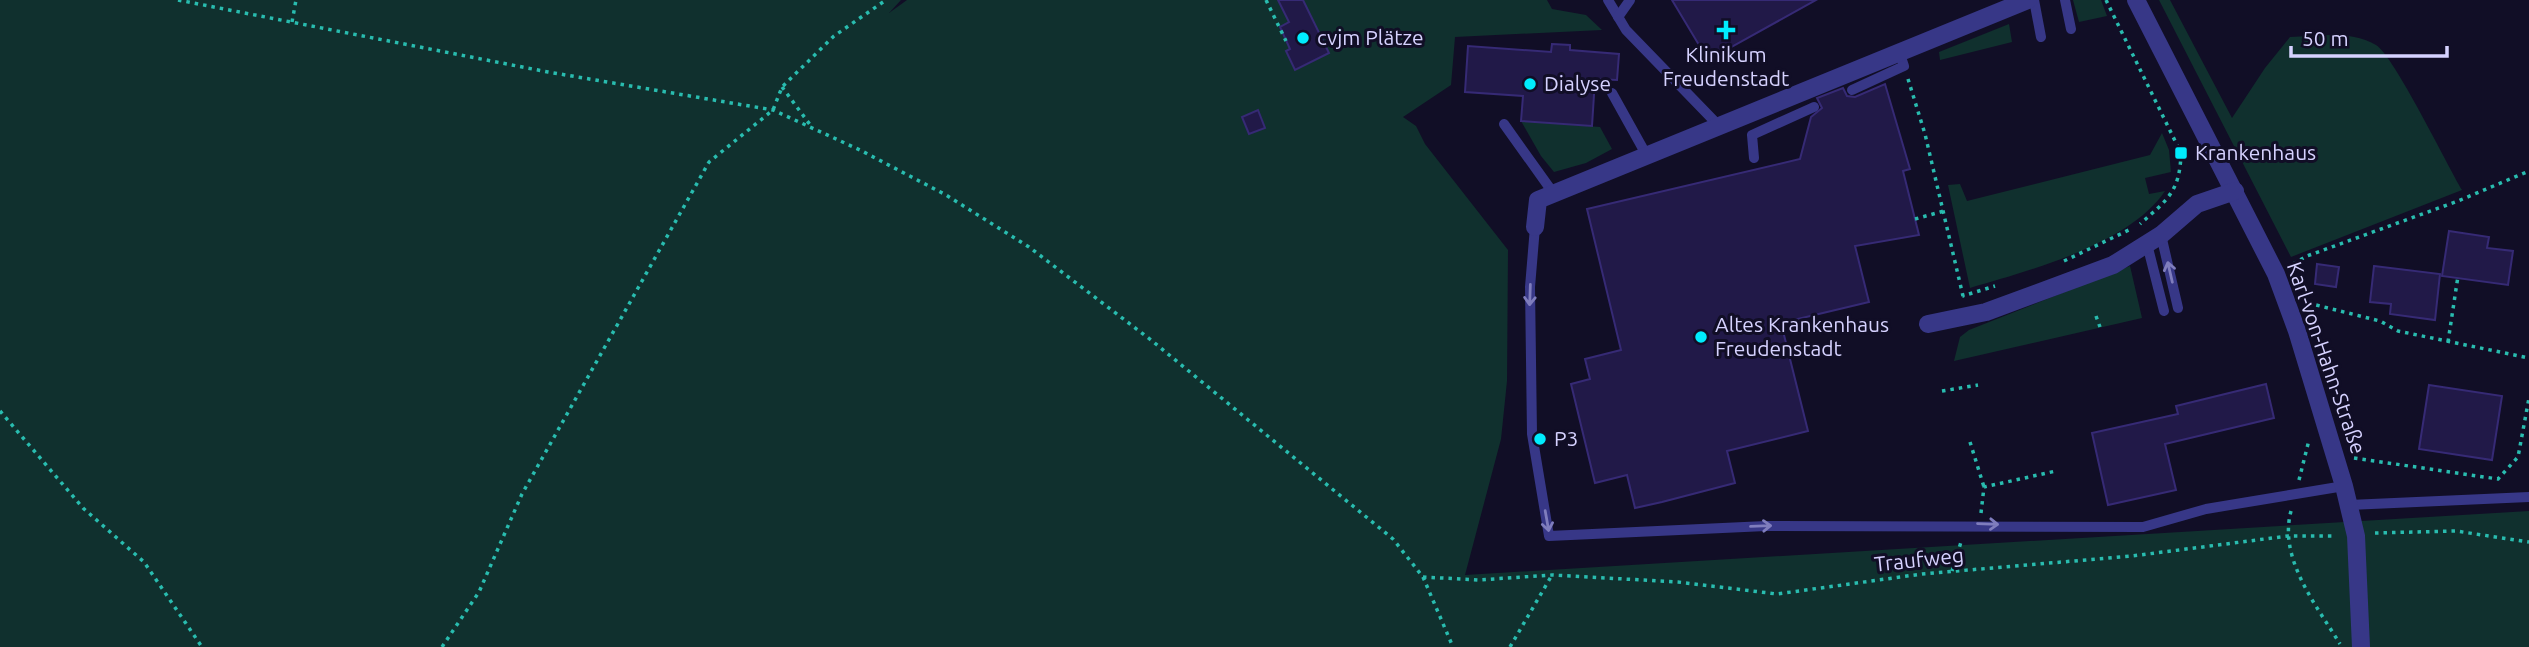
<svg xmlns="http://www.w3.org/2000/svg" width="2529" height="647" font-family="Ubuntu,sans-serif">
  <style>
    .green { fill: #10302e }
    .building { fill: #211948; stroke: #362a75; stroke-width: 2 }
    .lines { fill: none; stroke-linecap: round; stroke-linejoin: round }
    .path { stroke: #29bcaf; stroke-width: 3.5; stroke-dasharray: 3.5 5; stroke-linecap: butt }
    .service { stroke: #373787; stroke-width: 10 }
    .minor { stroke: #373787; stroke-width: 18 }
    .oneway { stroke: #7f7dbd }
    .poi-dot { fill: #00ecfd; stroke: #110e26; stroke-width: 2.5 }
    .labels { text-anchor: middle; stroke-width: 6; stroke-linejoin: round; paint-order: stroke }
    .poi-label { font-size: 21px; fill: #d6d2ff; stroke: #110e26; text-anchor: start }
    .street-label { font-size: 21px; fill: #d6d2ff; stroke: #110e26 }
  </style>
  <rect width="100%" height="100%" fill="#110e26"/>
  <g class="green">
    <path d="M0,0H901L889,13L907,0H1547L1552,9L1586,15L1602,30L1455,37L1451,85L1403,117L1416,126L1425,144L1508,250L1507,381L1501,439L1465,575L2529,511V647H0Z"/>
    <path d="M2073,0H2101L2107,16L2079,22Z"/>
    <path d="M2159,0H2170L2232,118L2265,68L2290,37C2319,36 2350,30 2376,45C2394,56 2447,165 2462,190L2291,257Z"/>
    <path d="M2009,24L2012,42L1940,60L1939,52Z"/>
    <path d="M1521,121L1600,127L1612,149L1586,163L1554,172L1541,156Z"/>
    <path d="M2162,133L2169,150L2171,172L2145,178L2149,194L2165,191C2130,244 2028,271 1970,288L1948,185L1960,184L1967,201L2150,155Z"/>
    <path d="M2130,266L2142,318L1954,361L1960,337L1969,330Z"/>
  </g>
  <g class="building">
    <path d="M1278,0H1303L1329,53L1295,70L1286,51L1290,49L1280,27L1289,22Z"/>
    <path d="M1672,0H1816L1708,60Z"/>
    <path d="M1552,44L1570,45V50L1619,54L1617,80L1595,79L1592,126L1521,121L1523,96L1465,92L1468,46L1551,52Z"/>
    <path d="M1885,84L1910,169L1903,171L1919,235L1855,246L1869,302L1781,323L1808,431L1727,451L1735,483L1662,502L1635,508L1627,475L1595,483L1571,384L1590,379L1585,359L1621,350L1587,209L1800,159L1811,117L1822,108L1817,98L1843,88L1847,96L1855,97Z"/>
    <path d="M1258,110L1265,128L1249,134L1242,117Z"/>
    <path d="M2449,231L2489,237L2487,248L2513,251L2508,285L2442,276Z"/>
    <path d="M2317,264L2339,267L2336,287L2315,284Z"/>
    <path d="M2374,266L2440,274L2435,320L2390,314L2391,304L2370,302Z"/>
    <path d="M2266,384L2274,418L2165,444L2176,490L2108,505L2092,433L2178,414L2176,406Z"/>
    <path d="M2429,385L2502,396L2492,460L2419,449Z"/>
  </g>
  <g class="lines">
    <g class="path">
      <path d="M178,0L548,72L773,110L860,150L946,195L1029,247L1151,340L1393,539L1423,577L1479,580L1552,575L1678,582L1777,594L1922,574L2132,556L2288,536H2336"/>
      <path d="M1266,0L1286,41"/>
      <path d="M2106,0L2181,153C2180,192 2167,200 2140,224"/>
      <path d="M292,22L296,0"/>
      <path d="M1908,79L1925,134L1963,296H1961"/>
      <path d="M782,87L811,126"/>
      <path d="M1915,219L1944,211"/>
      <path d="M2064,261L2133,228"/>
      <path d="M2293,264L2307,256L2458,201L2529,171"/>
      <path d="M1969,294L1995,286"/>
      <path d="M2308,303L2380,321L2398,331L2529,358"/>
      <path d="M2096,316L2100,327"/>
      <path d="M2448,342L2458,276"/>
      <path d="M1942,391L1978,385"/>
      <path d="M0,411L83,508L144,562L202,647"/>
      <path d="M1970,442L1984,487"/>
      <path d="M2354,458L2498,479L2518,457L2529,398"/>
      <path d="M2299,480L2309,440"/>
      <path d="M2291,511C2278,559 2317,606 2340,644"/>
      <path d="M1981,513L1984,487L2056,471"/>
      <path d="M2375,533L2456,531L2529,542"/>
      <path d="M1952,571L1961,542"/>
      <path d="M1423,577L1453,647"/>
      <path d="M442,647L479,592L522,494L709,162L773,110L782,87L834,36L886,0"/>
      <path d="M1510,647L1552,575"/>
    </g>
    <g class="service">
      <path d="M1608,0L1626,30L1720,127"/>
      <path d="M2034,0L2041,37"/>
      <path d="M2065,0L2071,29"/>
      <path d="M1618,17L1630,0"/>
      <path d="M1852,90L1904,66L1900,54"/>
      <path d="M1612,93L1647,156"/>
      <path d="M1504,124L1554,194"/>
      <path d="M1754,158L1752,135L1814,107"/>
      <path d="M1535,227L1530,287L1532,434L1549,536L1766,526L2143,527L2206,509L2344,486"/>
      <path d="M2161,235L2178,308"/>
      <path d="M2147,244L2164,311"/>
      <path d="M2349,505L2529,497"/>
    </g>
    <g class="minor">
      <path d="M2136,0L2276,274L2297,331L2344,486L2356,536L2361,647"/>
      <path d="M1535,227L1538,200L2028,0"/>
      <path d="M1928,324L1986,312L2113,265L2161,235L2197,204L2235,191"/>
    </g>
  </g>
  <defs><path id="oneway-shaft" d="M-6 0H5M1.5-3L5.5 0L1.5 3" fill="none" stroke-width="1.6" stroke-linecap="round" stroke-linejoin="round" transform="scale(1.75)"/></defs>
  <g class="oneway">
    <use href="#oneway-shaft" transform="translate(2170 272) rotate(-103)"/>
    <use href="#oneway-shaft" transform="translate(1530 295) rotate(92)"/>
    <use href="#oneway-shaft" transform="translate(1547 521) rotate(80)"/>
    <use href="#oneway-shaft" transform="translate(1988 524) rotate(2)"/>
    <use href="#oneway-shaft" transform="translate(1761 526) rotate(-2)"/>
  </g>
  <g class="poi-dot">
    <path d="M1722.5 19.5h7v7h7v7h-7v7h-7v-7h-7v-7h7z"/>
    <circle cx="1303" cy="38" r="7"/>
    <circle cx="1530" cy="84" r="7"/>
    <rect x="2174" y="146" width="14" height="14" rx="3.5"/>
    <circle cx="1701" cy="337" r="7"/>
    <circle cx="1540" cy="439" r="7"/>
  </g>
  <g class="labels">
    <g class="poi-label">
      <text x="1317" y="45">cvjm Plätze</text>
      <text x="1726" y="62" text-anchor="middle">Klinikum<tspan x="1726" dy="24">Freudenstadt</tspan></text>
      <text x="1544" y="91">Dialyse</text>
      <text x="2195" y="160">Krankenhaus</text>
      <text x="1715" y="332">Altes Krankenhaus<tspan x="1715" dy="24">Freudenstadt</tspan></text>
      <text x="1554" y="446">P3</text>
    </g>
    <g class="street-label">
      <text transform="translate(2326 358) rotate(71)" y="7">Karl-von-Hahn-Straße</text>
      <text transform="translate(1919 560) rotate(-6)" y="7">Traufweg</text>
    </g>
  </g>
  <path d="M2291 46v10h156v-10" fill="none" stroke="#d6d2ff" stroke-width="3.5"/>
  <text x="2302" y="46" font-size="21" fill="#d6d2ff" stroke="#110e26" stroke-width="5" paint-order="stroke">50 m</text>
</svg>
